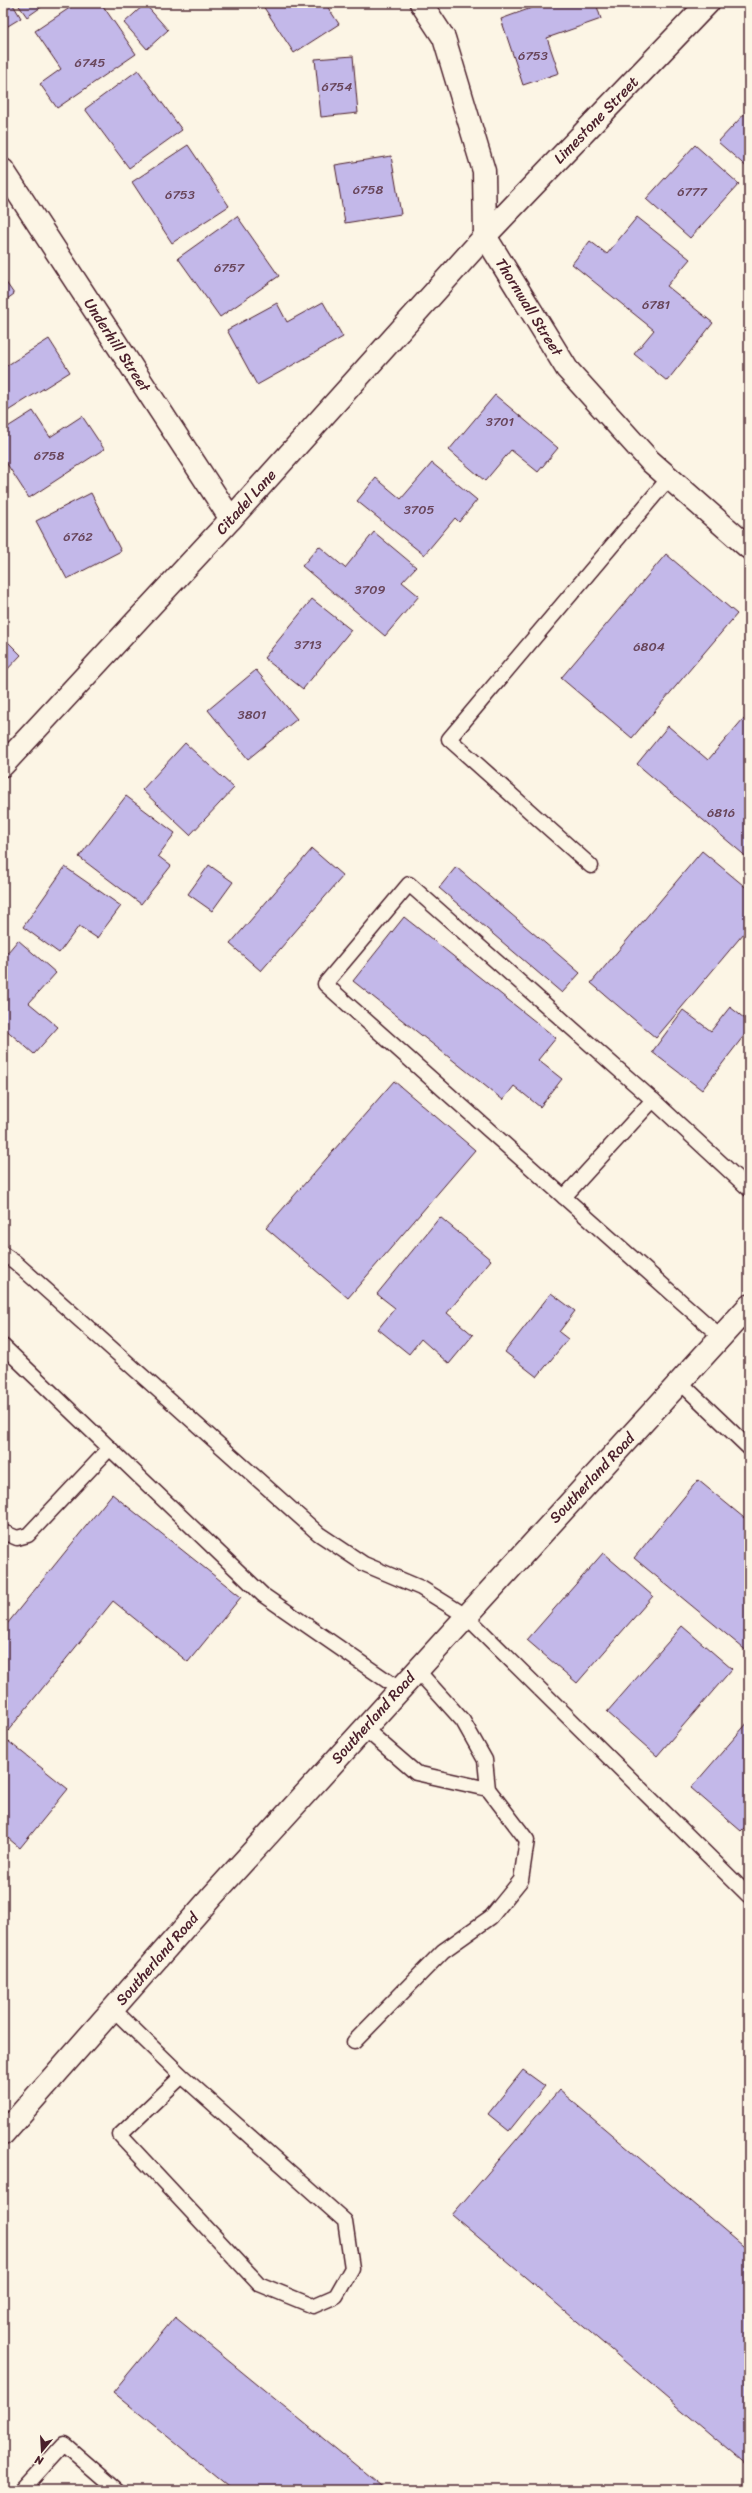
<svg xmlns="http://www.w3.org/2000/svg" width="752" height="2493" font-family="Sriracha,sans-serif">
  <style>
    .building { fill: #c3b8e9; stroke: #4a1f2b }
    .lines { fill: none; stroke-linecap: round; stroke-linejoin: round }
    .lane-casing { stroke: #4a1f2b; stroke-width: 17 }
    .street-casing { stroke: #4a1f2b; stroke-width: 25 }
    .secondary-casing { stroke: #4a1f2b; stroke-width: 25 }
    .lane { stroke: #fcf5e5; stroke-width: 14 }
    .street { stroke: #fcf5e5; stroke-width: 22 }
    .secondary { stroke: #fcf5e5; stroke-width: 22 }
    .labels { text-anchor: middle; stroke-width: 3.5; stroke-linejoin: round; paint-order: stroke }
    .number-label { font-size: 13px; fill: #68455a }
    .street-label { font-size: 15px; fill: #4a1f2b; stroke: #fcf5e5 }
  </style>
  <rect width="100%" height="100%" fill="#fcf5e5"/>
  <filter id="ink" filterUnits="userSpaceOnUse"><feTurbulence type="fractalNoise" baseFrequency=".025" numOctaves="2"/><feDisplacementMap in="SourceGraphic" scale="8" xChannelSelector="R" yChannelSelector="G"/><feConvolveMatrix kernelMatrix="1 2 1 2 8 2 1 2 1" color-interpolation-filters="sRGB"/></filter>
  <g filter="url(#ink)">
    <g class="building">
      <path d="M3,3H12L21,18L3,29Z"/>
      <path d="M17,3H47L27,17Z"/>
      <path d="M77,3H101L136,54L57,108L40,84L61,69L35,31Z"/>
      <path d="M261,3H325L339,24L294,53Z"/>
      <path d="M596,3L601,19L547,38L559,73L523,85L501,19L545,3Z"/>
      <path d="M145,4L168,30L147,49L124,23Z"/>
      <path d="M353,56L358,113L321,117L315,59Z"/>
      <path d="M138,70L182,130L129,168L85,109Z"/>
      <path d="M749,109V169L718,142Z"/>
      <path d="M188,145L229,206L172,243L132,182Z"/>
      <path d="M695,145L739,184L690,238L646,199Z"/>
      <path d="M391,156L401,214L345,223L335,165Z"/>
      <path d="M237,216L279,276L220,317L178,258Z"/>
      <path d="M637,217L690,259L667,286L713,323L667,381L634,354L654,330L572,264L590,241L607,254Z"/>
      <path d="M3,278L14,294L3,302Z"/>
      <path d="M323,302L343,337L257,385L227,330L277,303L287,322Z"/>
      <path d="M49,339L70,372L3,414V368Z"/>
      <path d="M495,395L558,448L538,472L511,450L485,481L449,450Z"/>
      <path d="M33,411L50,437L82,416L104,449L29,498L5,461L3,462V430Z"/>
      <path d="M432,463L477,500L459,522L455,518L424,555L357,501L376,478L401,499Z"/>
      <path d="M91,493L121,551L67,579L36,521Z"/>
      <path d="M374,532L416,567L402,582L419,596L385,636L302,566L319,546L345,568Z"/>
      <path d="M666,554L737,614L632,738L561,678Z"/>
      <path d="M312,599L351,630L303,689L264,658Z"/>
      <path d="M3,637L21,655L3,674Z"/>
      <path d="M256,670L297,719L248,759L208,710Z"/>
      <path d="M743,719L749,725V859L637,764L668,726L708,760Z"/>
      <path d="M185,743L234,788L190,835L142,790Z"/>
      <path d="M126,796L175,833L158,856L171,866L141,904L79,857Z"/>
      <path d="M312,849L343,876L261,971L230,944Z"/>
      <path d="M702,851L749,890V927L656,1038L591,983Z"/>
      <path d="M209,865L233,882L212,911L188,894Z"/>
      <path d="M65,867L121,906L97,938L79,926L59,953L23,927Z"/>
      <path d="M456,867L580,973L562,993L439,888Z"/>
      <path d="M404,917L556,1038L538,1060L562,1079L540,1107L514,1086L503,1100L353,981Z"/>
      <path d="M18,940L56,973L29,1003L58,1027L34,1054L3,1027V958Z"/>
      <path d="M730,1007L749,1022V1029L702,1090L652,1052L683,1010L711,1031Z"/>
      <path d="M394,1081L475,1150L348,1298L266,1228Z"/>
      <path d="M440,1217L491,1260L447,1313L473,1335L449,1364L421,1339L409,1354L378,1329L395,1308L377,1294Z"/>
      <path d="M551,1293L575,1311L559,1332L568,1339L537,1377L505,1352Z"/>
      <path d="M698,1480L749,1522V1653L634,1558Z"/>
      <path d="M112,1494L241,1597L188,1662L113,1601L3,1737L68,1789L20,1848L3,1834V1629Z"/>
      <path d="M603,1553L653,1596L577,1683L527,1640Z"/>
      <path d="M682,1626L732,1669L657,1756L607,1712Z"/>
      <path d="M749,1721V1823L741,1831L691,1788Z"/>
      <path d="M523,2070L545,2086L509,2131L488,2114Z"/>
      <path d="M559,2090L749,2251V2467L452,2215Z"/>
      <path d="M175,2317L386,2490H233L113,2392Z"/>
    </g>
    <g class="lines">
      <g class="lane-casing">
        <g id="lane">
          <path d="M591,866L449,739L669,478"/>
          <path d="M564,1197L653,1100"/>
          <path d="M3,1254L15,1262L319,1534L364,1564L421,1588L466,1616L749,1896"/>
          <path d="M721,1337L325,984L409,884L653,1100L749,1189"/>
          <path d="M3,1346L263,1595L399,1689"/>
          <path d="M680,1382L749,1448"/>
          <path d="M3,1532L17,1538L28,1535L110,1448"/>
          <path d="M364,1728L416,1773L488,1789"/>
          <path d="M113,2009L182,2076L345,2221L352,2268L336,2296L313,2306L259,2284L120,2135L182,2076"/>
          <path d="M354,2042L443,1951L491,1917L521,1880L527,1840L488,1789L485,1760L463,1721L417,1670"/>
          <path d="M22,2490L64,2444L117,2490"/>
        </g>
      </g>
      <g class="street-casing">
        <g id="street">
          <path d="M421,3L444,38L484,171L485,236L567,369L650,461L749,548"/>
          <path d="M3,170L231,519"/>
          <path d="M3,765L231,519L485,236L708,3"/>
        </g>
      </g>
      <g class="secondary-casing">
        <path id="secondary" d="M3,2134L214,1894L749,1306"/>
      </g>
      <use href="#lane" class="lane"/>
      <use href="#street" class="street"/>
      <use href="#secondary" class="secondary"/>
    </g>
  </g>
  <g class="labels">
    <g class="number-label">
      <text x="533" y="60">6753</text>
      <text x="90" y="67">6745</text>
      <text x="337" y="91">6754</text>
      <text x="368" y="194">6758</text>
      <text x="692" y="196">6777</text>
      <text x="180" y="199">6753</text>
      <text x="229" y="272">6757</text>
      <text x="656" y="309">6781</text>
      <text x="500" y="426">3701</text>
      <text x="49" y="460">6758</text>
      <text x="419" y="514">3705</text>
      <text x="78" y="541">6762</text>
      <text x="370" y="594">3709</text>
      <text x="308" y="649">3713</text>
      <text x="649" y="651">6804</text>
      <text x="252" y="719">3801</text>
      <text x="721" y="817">6816</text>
    </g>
    <g class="street-label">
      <text transform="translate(596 120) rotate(-46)" y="5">Limestone Street</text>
      <text transform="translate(529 307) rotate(58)" y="5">Thornwall Street</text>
      <text transform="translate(117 345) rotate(57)" y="5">Underhill Street</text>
      <text transform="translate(246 502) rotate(-48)" y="5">Citadel Lane</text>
      <text transform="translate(592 1478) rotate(-47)" y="5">Southerland Road</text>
      <text transform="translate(373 1718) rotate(-48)" y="5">Southerland Road</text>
      <text transform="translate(157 1959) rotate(-49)" y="5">Southerland Road</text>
    </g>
  </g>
  <rect width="752" height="2493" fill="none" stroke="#fcf5e5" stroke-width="16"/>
  <rect x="8" y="8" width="736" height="2477" fill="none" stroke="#4a1f2b" stroke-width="1.5" filter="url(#ink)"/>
  <g transform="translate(42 2451) rotate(198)" stroke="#fcf5e5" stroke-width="3" paint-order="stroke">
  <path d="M0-3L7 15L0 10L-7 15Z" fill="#4a1f2b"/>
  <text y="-6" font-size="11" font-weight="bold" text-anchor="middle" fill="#4a1f2b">N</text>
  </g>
</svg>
